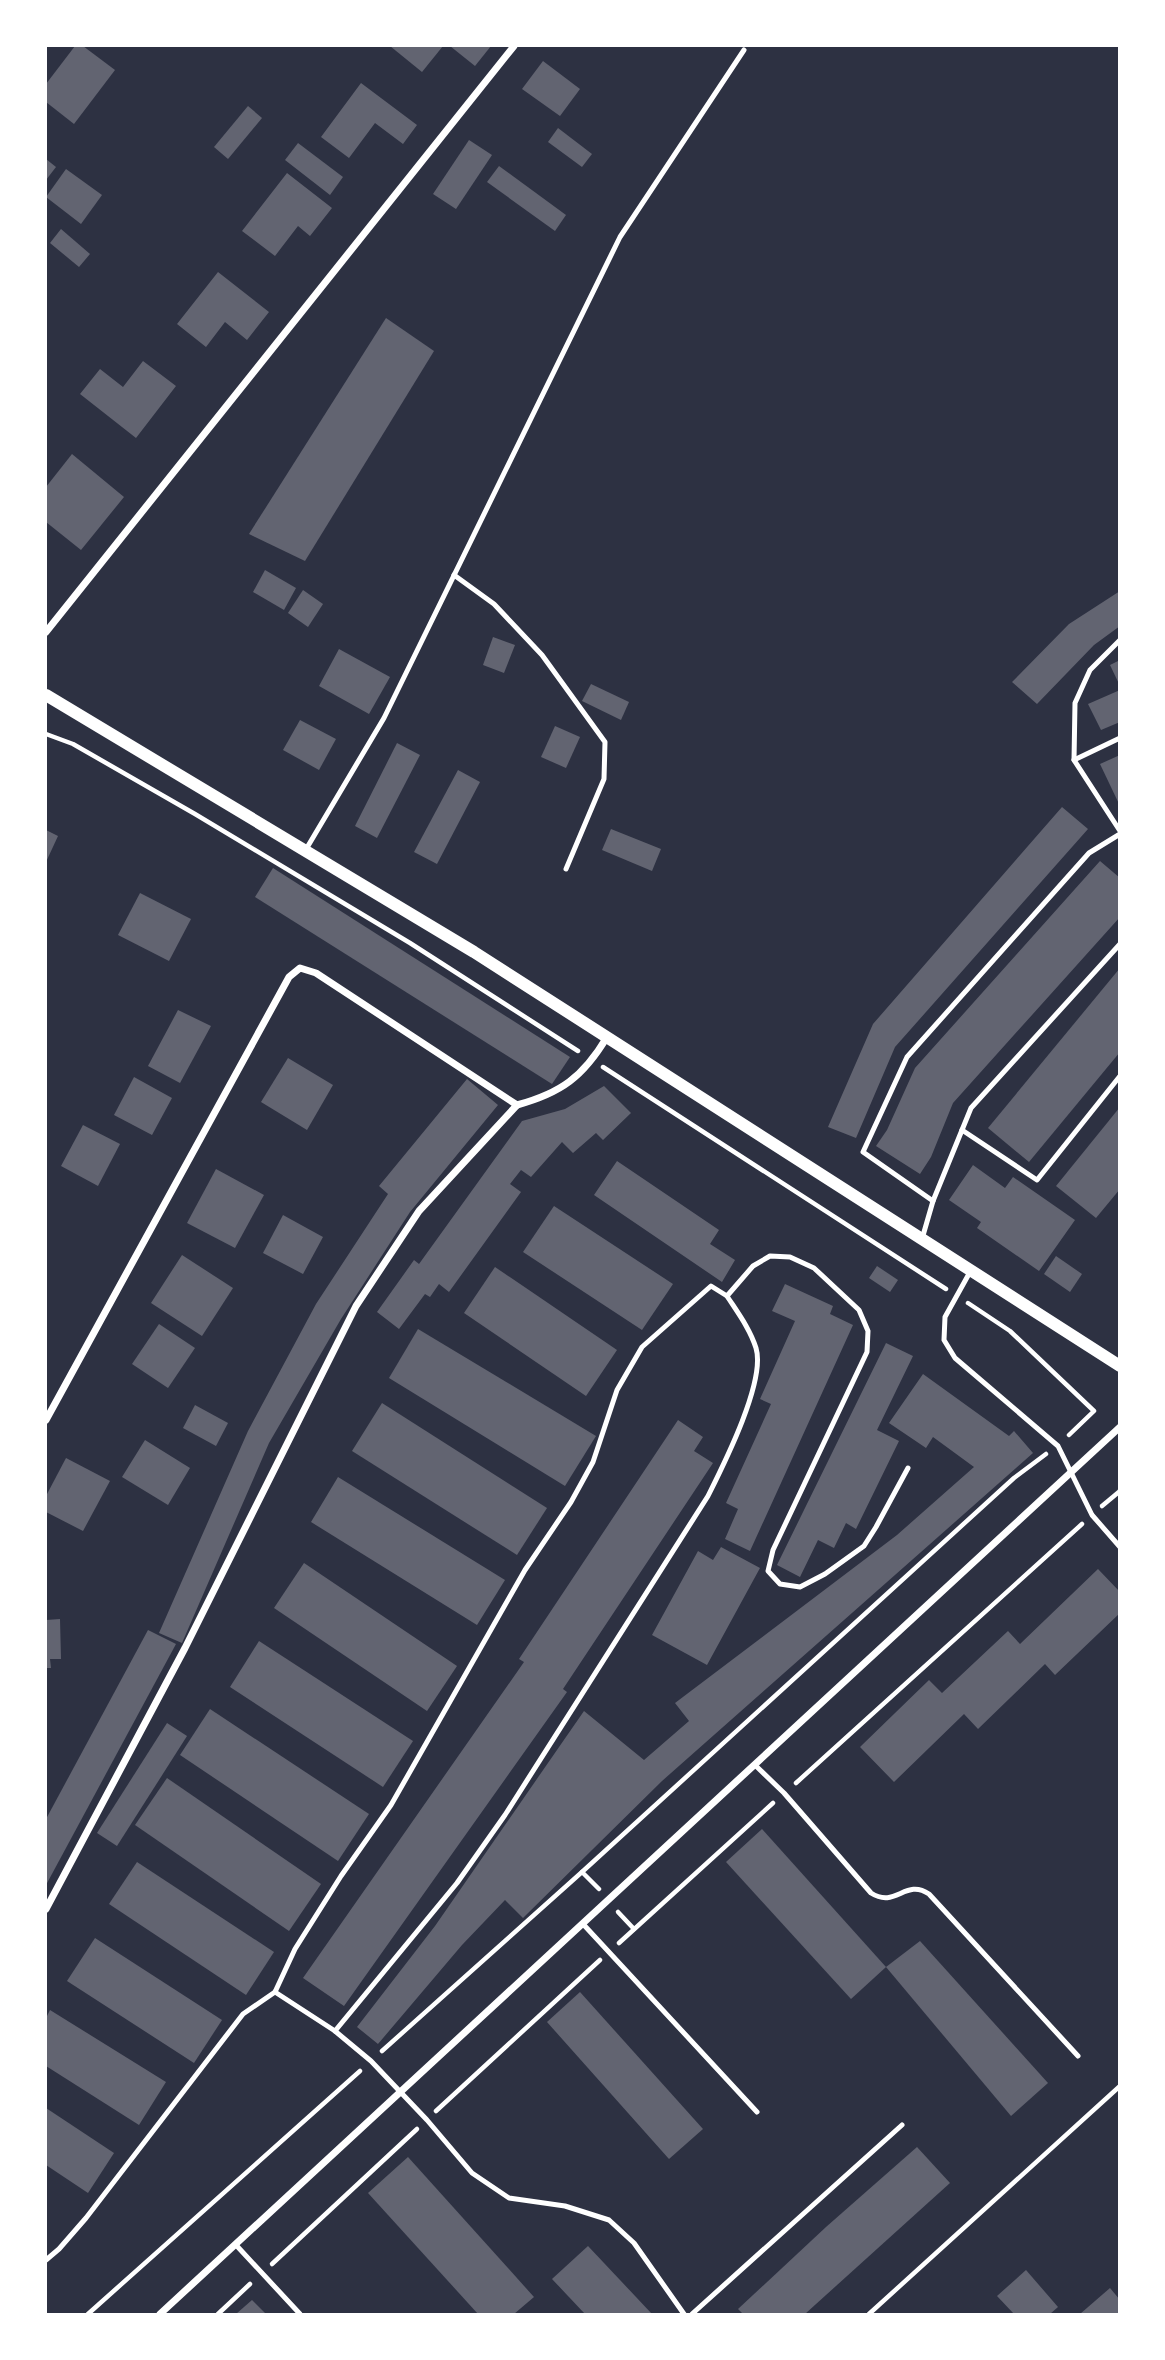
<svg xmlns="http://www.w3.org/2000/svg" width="1165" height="2360" font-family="'DM Sans',sans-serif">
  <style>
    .building { fill: #626471 }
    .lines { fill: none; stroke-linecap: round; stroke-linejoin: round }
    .path { stroke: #fff; stroke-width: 4.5 }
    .service { stroke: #fff; stroke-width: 5 }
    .minor { stroke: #fff; stroke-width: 7 }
    .tertiary { stroke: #fff; stroke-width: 12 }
  </style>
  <rect width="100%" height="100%" fill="#2d3142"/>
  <g class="building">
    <path d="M75,46H83L115,70L74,124L46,102V84Z"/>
    <path d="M390,46H443L422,72Z"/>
    <path d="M450,46H491L475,66Z"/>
    <path d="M543,61L580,89L560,116L522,89Z"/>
    <path d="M361,83L417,125L403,144L375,123L349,158L321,137Z"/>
    <path d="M248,106L262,118L228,159L214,147Z"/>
    <path d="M558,128L592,154L582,167L548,142Z"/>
    <path d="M469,140L492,155L456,209L433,194Z"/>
    <path d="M298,143L343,177L330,195L285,160Z"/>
    <path d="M46,159L56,167L46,180Z"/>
    <path d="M499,166L566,215L555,231L487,182Z"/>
    <path d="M66,169L102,195L81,224L46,197Z"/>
    <path d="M287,173L332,208L310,236L298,226L275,256L242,231Z"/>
    <path d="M61,229L90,254L79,267L50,243Z"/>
    <path d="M218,272L269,312L247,340L225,322L206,347L177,324Z"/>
    <path d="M386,318L434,351L305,561L249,534Z"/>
    <path d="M143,361L176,386L136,438L80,394L100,369L123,387Z"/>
    <path d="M72,454L124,497L81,550L46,522V487Z"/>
    <path d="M265,570L296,588L284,610L253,592Z"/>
    <path d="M303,590L323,604L308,627L288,613Z"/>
    <path d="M1120,591V626L1094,645L1037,704L1012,682L1069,624Z"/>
    <path d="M493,637L515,645L504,673L483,665Z"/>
    <path d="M339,649L390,677L369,714L319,686Z"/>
    <path d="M1120,660V686L1110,665Z"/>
    <path d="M591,684L629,702L621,720L582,701Z"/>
    <path d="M1120,690V722L1101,730L1088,704Z"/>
    <path d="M300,720L336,739L319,770L283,750Z"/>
    <path d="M555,726L580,737L566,768L541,757Z"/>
    <path d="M397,743L420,755L377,838L355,826Z"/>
    <path d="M1120,755V806L1100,764Z"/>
    <path d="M458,770L480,782L437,864L414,852Z"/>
    <path d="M1062,807L1088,829L895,1047L856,1138L828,1127L873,1024Z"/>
    <path d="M611,829L661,849L652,871L602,850Z"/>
    <path d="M46,830L58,836L46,862Z"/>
    <path d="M1100,861L1120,878V917L953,1103L931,1157L920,1174L876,1146L887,1130L915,1068Z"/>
    <path d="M273,868L570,1057L552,1084L255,897Z"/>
    <path d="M140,893L191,919L169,961L118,935Z"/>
    <path d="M1120,968V1052L1029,1162L988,1128Z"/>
    <path d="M178,1010L211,1026L180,1083L148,1066Z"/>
    <path d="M288,1058L333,1085L307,1130L261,1102Z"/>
    <path d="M134,1077L172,1098L152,1135L114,1115Z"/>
    <path d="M467,1079L498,1105L410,1212L341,1319L269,1443L182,1643L159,1633L248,1431L316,1304L388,1194L379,1186Z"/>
    <path d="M604,1086L631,1113L603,1140L596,1133L573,1153L562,1142L531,1177L521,1170L510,1184L521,1192L449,1292L439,1284L430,1297L425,1294L399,1329L377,1312L414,1260L419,1264L522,1121L565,1109Z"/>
    <path d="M1120,1107V1189L1096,1218L1056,1186Z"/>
    <path d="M83,1125L120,1144L98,1186L61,1166Z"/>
    <path d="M617,1161L719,1230L710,1244L735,1260L722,1282L594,1195Z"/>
    <path d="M973,1165L1005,1188L1013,1177L1075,1220L1039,1271L977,1228L981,1222L949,1200Z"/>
    <path d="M216,1169L264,1195L235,1248L187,1223Z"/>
    <path d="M554,1206L673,1284L642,1330L523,1252Z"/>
    <path d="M283,1215L323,1237L303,1274L263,1253Z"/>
    <path d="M182,1255L233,1288L202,1336L151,1303Z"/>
    <path d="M1056,1256L1082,1274L1070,1292L1044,1274Z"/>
    <path d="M877,1266L898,1280L890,1292L869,1278Z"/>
    <path d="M495,1267L617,1350L586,1396L464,1313Z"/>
    <path d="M785,1284L833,1306L830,1314L853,1325L750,1551L725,1539L738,1509L726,1503L771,1404L760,1399L795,1321L772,1311Z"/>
    <path d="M159,1324L195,1348L168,1388L132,1364Z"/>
    <path d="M418,1329L596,1436L565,1486L389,1378Z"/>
    <path d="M886,1343L913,1356L877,1430L899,1441L856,1529L846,1523L834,1548L818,1540L800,1577L777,1565Z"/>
    <path d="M923,1374L1009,1436L1014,1431L1033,1453L662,1781L523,1918L505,1900L462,1945L378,2044L357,2027L435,1926L584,1711L644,1760L689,1721L675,1703L897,1535L974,1467L933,1437L926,1448L889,1423Z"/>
    <path d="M382,1403L547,1508L517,1555L352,1451Z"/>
    <path d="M195,1405L228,1423L216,1446L183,1428Z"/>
    <path d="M678,1420L703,1437L694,1451L713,1463L563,1689L567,1692L344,2006L303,1978L524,1662L519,1659Z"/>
    <path d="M145,1440L190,1468L168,1505L122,1477Z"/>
    <path d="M66,1458L110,1481L83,1531L46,1512V1496Z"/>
    <path d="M338,1477L505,1580L477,1625L311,1522Z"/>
    <path d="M721,1547L760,1568L707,1665L652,1635L698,1551L713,1560Z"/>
    <path d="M304,1563L457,1666L427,1711L274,1608Z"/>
    <path d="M1098,1569L1120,1592V1613L1055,1675L1045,1664L978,1729L964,1714L894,1782L860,1747L929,1680L942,1693L1008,1631L1020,1644Z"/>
    <path d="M60,1619L61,1659H50L51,1668H46V1620Z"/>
    <path d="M148,1630L176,1644L46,1885V1819Z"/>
    <path d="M259,1641L413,1741L383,1787L230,1687Z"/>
    <path d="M210,1709L369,1814L338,1861L180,1755Z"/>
    <path d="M167,1723L187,1736L117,1846L97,1833Z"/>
    <path d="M167,1778L321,1884L289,1931L135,1825Z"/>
    <path d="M762,1829L886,1967L851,1999L726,1862Z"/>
    <path d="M137,1862L274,1952L246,1995L109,1904Z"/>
    <path d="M95,1938L222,2020L194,2063L67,1981Z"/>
    <path d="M920,1941L1048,2083L1011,2116L886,1967Z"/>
    <path d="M580,1992L703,2129L669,2159L547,2022Z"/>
    <path d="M50,2010L166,2082L139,2125L46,2066V2018Z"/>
    <path d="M46,2108L114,2153L88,2193L46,2165Z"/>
    <path d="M917,2147L950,2183L805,2314H743L738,2309L826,2227Z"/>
    <path d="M408,2157L534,2297L514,2314H478L368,2193Z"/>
    <path d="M588,2246L652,2314H585L552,2279Z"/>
    <path d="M1026,2270L1058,2307L1050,2314H1014L997,2296Z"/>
    <path d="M1110,2288L1120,2300V2314H1080Z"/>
    <path d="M252,2300L266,2314H236Z"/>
  </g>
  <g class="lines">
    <g class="path">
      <path d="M46,734L73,744L195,814L410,943L578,1051"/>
      <path d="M603,1067L946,1289"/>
      <path d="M968,1303L1010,1331L1094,1411L1069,1435"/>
      <path d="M1102,1506L1120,1491"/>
      <path d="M796,1783L1082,1524"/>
      <path d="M599,1889L582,1872L1014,1478L1046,1454"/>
      <path d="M618,1912L634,1929"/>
      <path d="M619,1943L773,1803"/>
      <path d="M382,2051L582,1872"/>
      <path d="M436,2111L600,1960"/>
      <path d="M272,2264L417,2129"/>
      <path d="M88,2314L360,2071"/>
      <path d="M218,2314L250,2284"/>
      <path d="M869,2314L1120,2086"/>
    </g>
    <g class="service">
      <path d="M454,575L494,604L542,655L605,742L604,779L566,869"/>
      <path d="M1120,640L1090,670L1075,703L1074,760L1120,831"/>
      <path d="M1074,760L1120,738"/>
      <path d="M305,851L384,718L620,237L744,50"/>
      <path d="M962,1130L1037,1180L1120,1076"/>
      <path d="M933,1201L863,1152L907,1057L1089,853L1120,834"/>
      <path d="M922,1239L933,1201L971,1108L1120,944"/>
      <path d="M970,1272L945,1317L944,1340L955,1358L1058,1446L1092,1515L1120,1547"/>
      <path d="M756,1766L784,1793L871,1893C896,1909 905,1878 929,1894L1078,2056"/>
      <path d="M583,1924L757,2112"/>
      <path d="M275,1992L335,2031L371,2061L427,2120L472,2173L509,2198L565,2206L609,2220L634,2243L684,2314"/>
      <path d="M335,2031L457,1883L505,1815L708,1496C724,1464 766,1381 756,1348C750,1329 738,1313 727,1296"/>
      <path d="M236,2245L300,2314"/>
      <path d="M46,2260L59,2249L86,2218L243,2014L275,1992L295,1949L341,1876L391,1805L525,1570L571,1502L593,1462L617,1390L642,1347L711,1286L727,1296L753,1266L770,1256L790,1257L814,1268L859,1310L868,1331L867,1352L773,1550L768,1571L780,1584L800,1587L825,1574L864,1546L876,1527L908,1468"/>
      <path d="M692,2314L902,2125"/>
    </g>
    <g class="minor">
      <path d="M46,632L514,46"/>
      <path d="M517,1105C561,1093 583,1077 607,1037"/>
      <path d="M46,1420L289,977L300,968L316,973L517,1105L419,1211L356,1306L185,1648L46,1909"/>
      <path d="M160,2314L1120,1427"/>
    </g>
    <path class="tertiary" d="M46,695L474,952L1120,1366"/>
  </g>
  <rect width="1165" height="2360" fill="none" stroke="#ffffff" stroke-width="94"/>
</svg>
